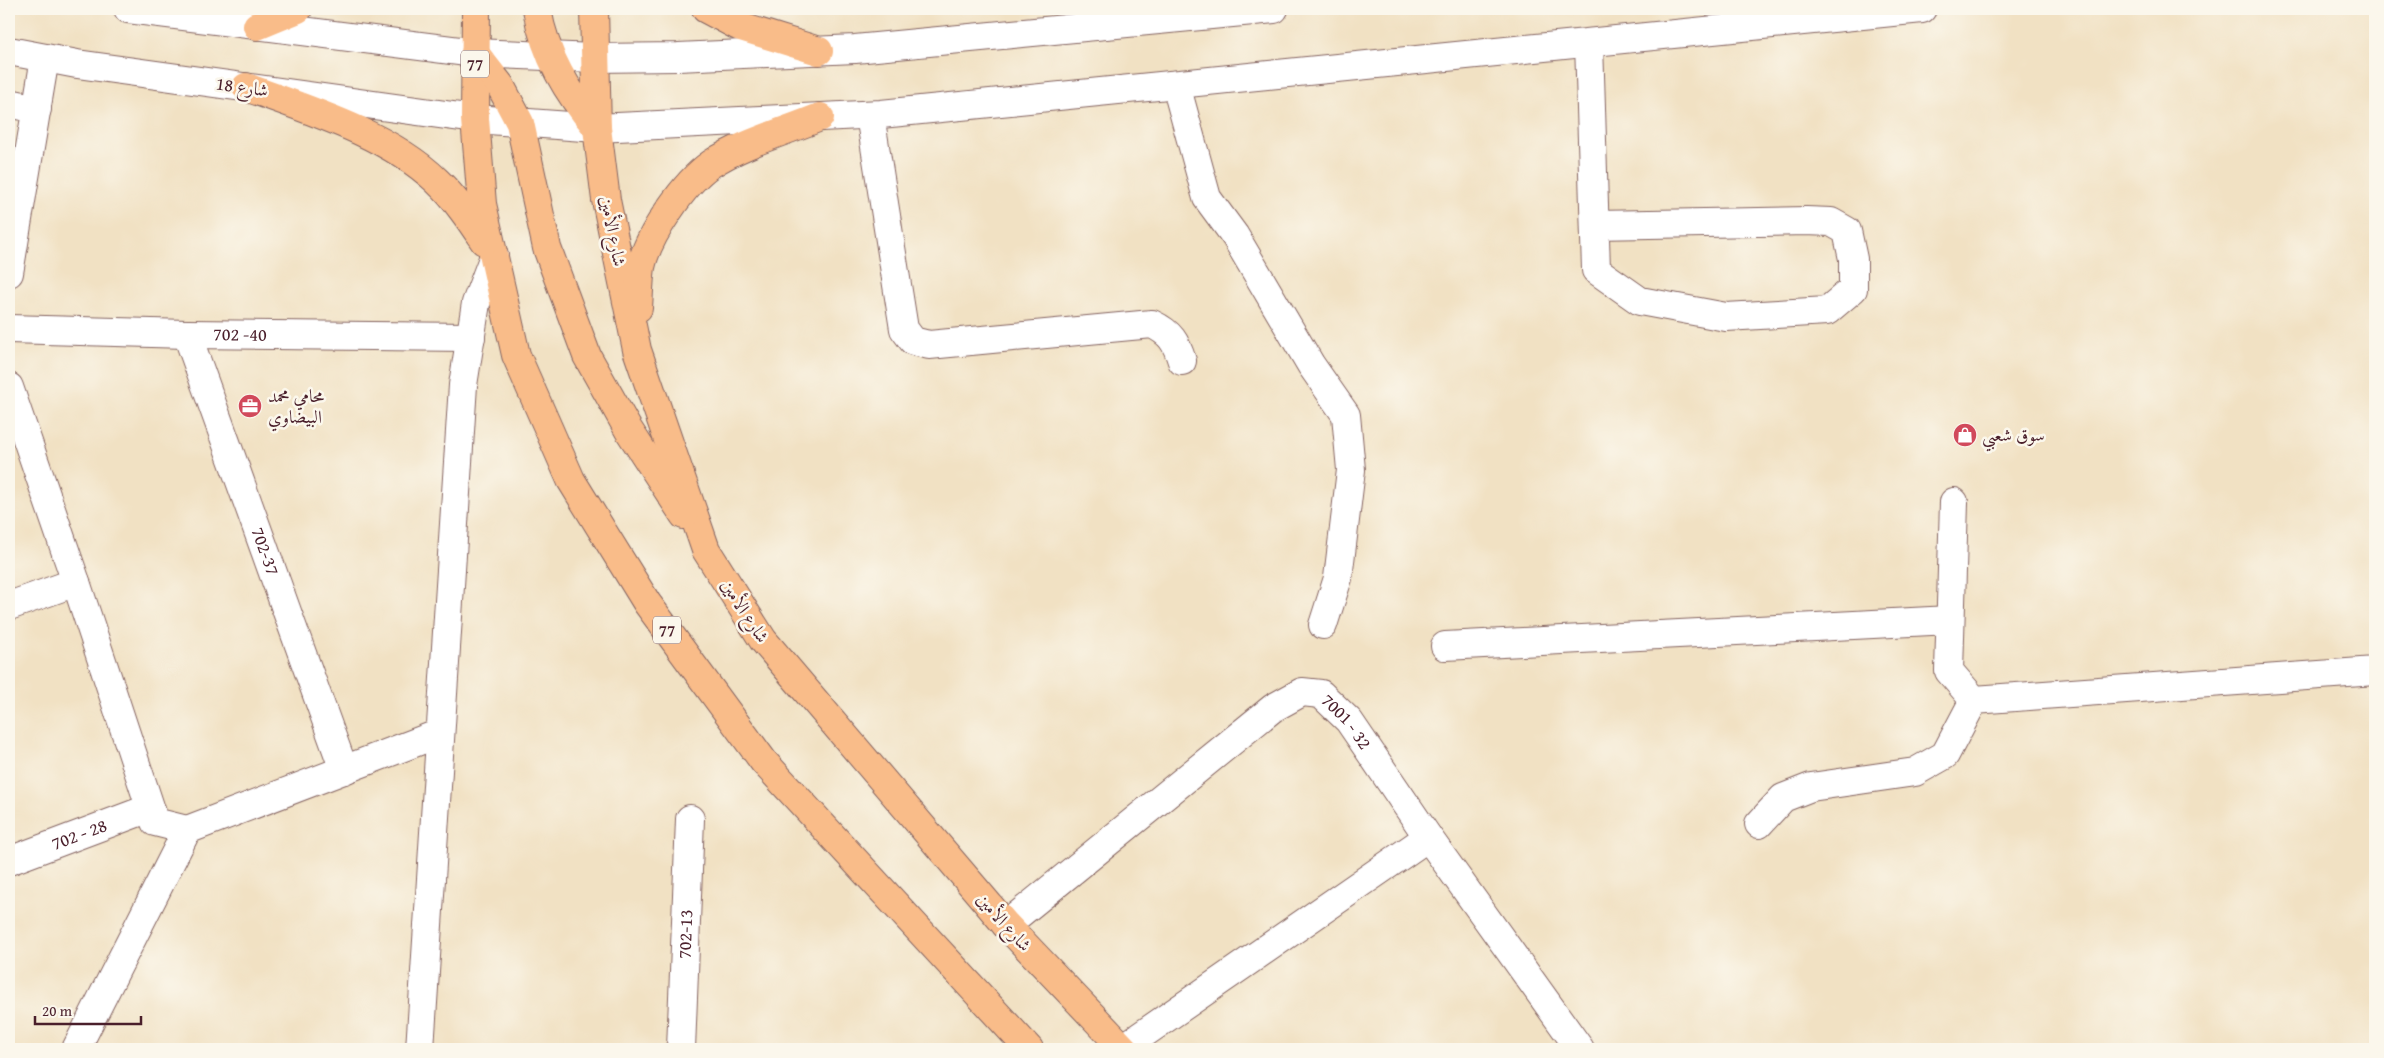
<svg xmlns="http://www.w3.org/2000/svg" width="2384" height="1058" font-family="'Gentium Book Plus',Amiri,serif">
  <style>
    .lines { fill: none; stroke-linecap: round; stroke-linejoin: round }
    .minor-casing { stroke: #846360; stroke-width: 30 }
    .major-casing { stroke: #846360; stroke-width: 30 }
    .minor { stroke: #fff; stroke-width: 28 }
    .major { stroke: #f9bc89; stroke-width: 28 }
    .labels { text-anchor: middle; stroke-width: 5; stroke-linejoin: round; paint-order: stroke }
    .shield { fill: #fbf7ec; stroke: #7f6065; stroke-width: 1 }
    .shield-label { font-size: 16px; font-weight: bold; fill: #4a1f2b }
    .street-label { font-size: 18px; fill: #4a1f2b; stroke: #fbf7ec }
    .poi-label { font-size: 18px; fill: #4a1f2b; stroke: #fbf7ec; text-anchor: start }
  </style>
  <rect width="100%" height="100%" fill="#fbf7ec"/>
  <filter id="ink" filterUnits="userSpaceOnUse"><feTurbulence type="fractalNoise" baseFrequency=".02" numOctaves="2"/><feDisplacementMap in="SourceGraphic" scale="10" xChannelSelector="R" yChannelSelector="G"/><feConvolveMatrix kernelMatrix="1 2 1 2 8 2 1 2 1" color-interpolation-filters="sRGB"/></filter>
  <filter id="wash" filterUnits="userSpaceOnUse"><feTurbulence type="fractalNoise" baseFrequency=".0096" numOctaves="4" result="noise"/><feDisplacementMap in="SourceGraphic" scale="20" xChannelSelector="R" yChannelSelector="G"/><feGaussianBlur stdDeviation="1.12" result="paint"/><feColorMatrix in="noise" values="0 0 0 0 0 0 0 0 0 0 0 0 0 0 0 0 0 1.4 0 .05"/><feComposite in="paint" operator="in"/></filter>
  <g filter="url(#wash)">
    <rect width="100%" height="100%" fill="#f1e1c3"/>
  </g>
  <g filter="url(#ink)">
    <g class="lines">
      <g class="minor-casing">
        <g id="minor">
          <path d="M128,9L475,53L594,58L678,57L855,49L1274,9"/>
          <path d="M1589,43L1596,270L1640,301L1726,317L1827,311L1853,289V259L1847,231L1831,222L1806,221L1595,225"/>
          <path d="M9,51L77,64L475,119L597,128L881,114L1922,9"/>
          <path d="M1176,85L1207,198L1235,236L1311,365L1346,415L1351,470L1338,578L1323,625"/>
          <path d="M9,103L37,109"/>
          <path d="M870,115L904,329L913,341L929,345L1152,324C1171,333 1176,342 1182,361"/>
          <path d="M9,273L45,58"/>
          <path id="s1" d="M9,329L187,334L471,337"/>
          <path id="s2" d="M187,334L344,770"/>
          <path d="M9,387L76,582L155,822L187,830"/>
          <path d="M1954,502L1949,671L1974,700L2375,671"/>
          <path d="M9,606L76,582"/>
          <path d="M1445,646L1950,620"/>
          <path d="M1759,824L1783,798L1811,787L1915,772L1945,755L1974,700"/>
          <path id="s3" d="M9,861L150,808"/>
          <path id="s4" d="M1006,925L1273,708L1302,692L1321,694L1349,721L1428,837L1580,1049"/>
          <path d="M1123,1048L1428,837"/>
          <path d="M76,1049L187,830L440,733"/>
          <path d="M420,1049L463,385L476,303L494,256"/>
          <path id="s5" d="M681,1049L690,819"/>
        </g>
      </g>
      <g class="major-casing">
        <g id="major">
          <path d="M476,9L475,119L482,204L516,355L571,480L647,603L764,762L1029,1049"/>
          <path d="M537,9C545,56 567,92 597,128"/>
          <path d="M594,9L597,128L606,200L637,350L706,550L763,640L1006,925L1124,1049"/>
          <path d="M706,9L738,26L819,51"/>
          <path d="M257,26L298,9"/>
          <path d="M475,53L500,85L520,123L547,248L587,356L628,429L684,515"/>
          <path d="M246,87C309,110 388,134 437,181C456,199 470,220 484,241"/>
          <path d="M638,308C639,294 639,281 641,267C648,235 685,182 711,164C743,143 784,132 820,117"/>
        </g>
      </g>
      <use href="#minor" class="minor"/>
      <use href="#major" class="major"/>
    </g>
  </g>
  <defs>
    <g id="office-disc" transform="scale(1.25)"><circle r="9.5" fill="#d1495b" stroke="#fbf7ec"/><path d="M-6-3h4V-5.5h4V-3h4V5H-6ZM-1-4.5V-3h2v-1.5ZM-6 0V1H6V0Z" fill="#fff"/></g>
    <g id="shop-disc" transform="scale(1.25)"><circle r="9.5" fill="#d1495b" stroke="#fbf7ec"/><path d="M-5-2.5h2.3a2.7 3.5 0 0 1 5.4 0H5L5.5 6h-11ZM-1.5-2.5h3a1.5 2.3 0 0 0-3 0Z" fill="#fff"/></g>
  </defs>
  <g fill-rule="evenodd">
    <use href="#office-disc" x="250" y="406"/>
    <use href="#shop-disc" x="1965" y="435"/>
  </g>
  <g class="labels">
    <g class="shield">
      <rect x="461" y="50.5" width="28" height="27" rx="4"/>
      <rect x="653" y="616.5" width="28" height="27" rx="4"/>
    </g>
    <g class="shield-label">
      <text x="475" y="70">77</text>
      <text x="667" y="636">77</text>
    </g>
    <g class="street-label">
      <text transform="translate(242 87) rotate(8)" y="6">شارع 18</text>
      <text transform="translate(613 231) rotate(79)" y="6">شارع الأمين</text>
      <text dy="6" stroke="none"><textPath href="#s1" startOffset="231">702 -40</textPath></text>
      <text dy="6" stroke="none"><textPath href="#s2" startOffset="231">702-37</textPath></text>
      <text transform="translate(745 611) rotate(57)" y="6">شارع الأمين</text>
      <text dy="6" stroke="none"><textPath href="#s4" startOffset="434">7001 - 32</textPath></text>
      <text dy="6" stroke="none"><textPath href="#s3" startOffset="75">702 - 28</textPath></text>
      <text transform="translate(1004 922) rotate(48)" y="6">شارع الأمين</text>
      <text dy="6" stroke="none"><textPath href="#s5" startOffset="115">702-13</textPath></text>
    </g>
    <g class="poi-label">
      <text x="268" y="402">محامي محمد<tspan x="268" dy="21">البيضاوي</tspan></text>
      <text x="1982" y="441">سوق شعبي</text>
    </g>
  </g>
  <rect width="2384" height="1058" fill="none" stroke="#fbf7ec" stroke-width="30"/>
  <path d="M35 1016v8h106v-8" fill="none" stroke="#4a1f2b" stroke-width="2.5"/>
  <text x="42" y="1016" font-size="15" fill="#4a1f2b" stroke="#fbf7ec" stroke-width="4" paint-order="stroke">20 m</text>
</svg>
